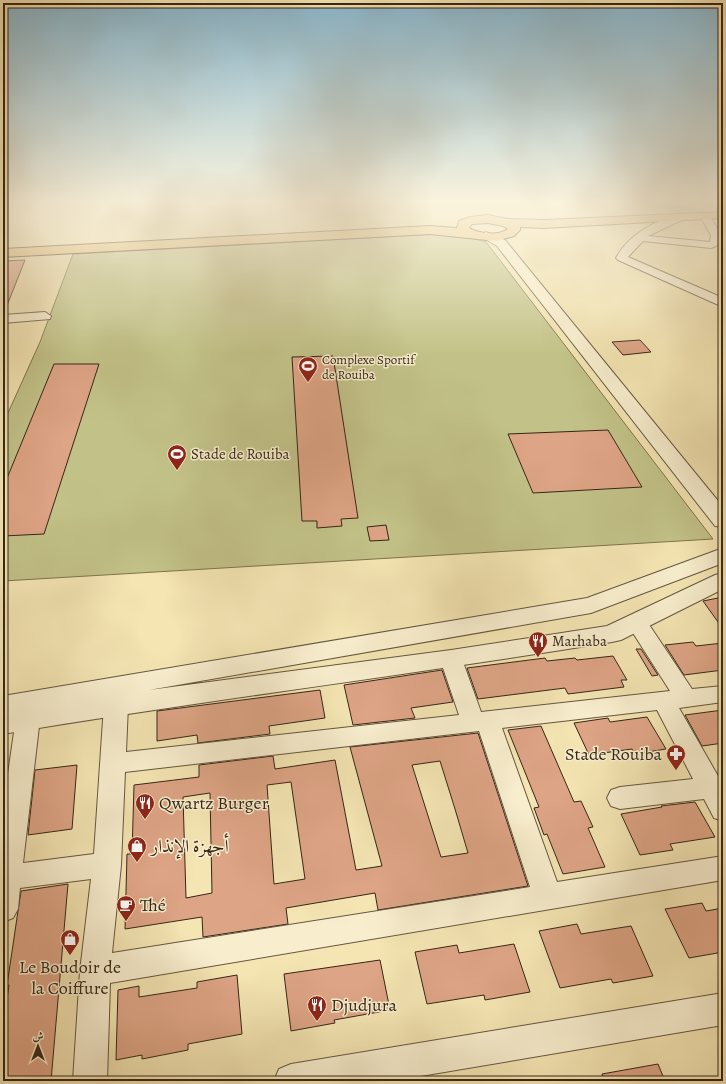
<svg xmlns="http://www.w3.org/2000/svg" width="726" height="1084" font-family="Alegreya,Amiri,serif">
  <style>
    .green { fill: #c2c288; stroke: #7c7450 }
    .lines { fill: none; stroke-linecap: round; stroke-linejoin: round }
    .river { fill: #9cbfa9; fill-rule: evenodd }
    .building { fill: #dda485; stroke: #352618; fill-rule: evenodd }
    .minor-casing { stroke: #65563f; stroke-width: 2 }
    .tertiary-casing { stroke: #65563f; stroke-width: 2 }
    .primary-casing { stroke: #352618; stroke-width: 2 }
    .minor { fill: #f8eece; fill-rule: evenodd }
    .tertiary { fill: #f8eece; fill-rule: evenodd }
    .primary { fill: #eac27a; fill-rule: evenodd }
    .labels { text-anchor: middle; stroke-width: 3; stroke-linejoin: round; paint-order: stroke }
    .far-poi-label { font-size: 13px; fill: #352618; stroke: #f8eece; text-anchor: start }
    .poi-label { font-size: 15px; fill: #352618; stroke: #f8eece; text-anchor: start }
    .near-poi-label { font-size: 18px; fill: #352618; stroke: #f8eece; text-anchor: start }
  </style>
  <rect width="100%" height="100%" fill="#f4e5b3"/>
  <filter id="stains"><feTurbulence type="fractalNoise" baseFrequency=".005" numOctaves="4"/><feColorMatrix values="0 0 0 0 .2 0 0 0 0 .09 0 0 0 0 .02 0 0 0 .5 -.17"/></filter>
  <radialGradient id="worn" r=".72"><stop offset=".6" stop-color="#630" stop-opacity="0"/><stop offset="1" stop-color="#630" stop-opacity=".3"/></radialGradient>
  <path class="green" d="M441,234L466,236L486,242L713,539L3,581V424L40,342L73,254Z"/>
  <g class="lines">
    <path class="river" d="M647,203H675L706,210L708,213L706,216L700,218L649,206Z"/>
  </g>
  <g class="building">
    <path d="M25,260L4,313L3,314V261Z"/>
    <path d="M640,340L651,352L623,355L612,342Z"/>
    <path d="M333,356L358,518L341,519L342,526L317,528V521H302L292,357Z"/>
    <path d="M54,364H99L44,534L3,536V488Z"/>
    <path d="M608,430L642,487L533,493L508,434Z"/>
    <path d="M386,525L389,540L370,541L367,527Z"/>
    <path d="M723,597V629L703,601Z"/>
    <path d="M693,642L696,646L723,643V670L684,675L665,645Z"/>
    <path d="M636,649H641L658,675L652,676Z"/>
    <path d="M613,656L627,680H621L624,687L568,694L565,688L478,699L467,668L545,658L547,661L575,658L577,660Z"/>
    <path d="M442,670L453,702L411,708L415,718L353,725L344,685Z"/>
    <path d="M320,690L325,718L269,726L270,734L198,743L197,735L157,741V711Z"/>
    <path d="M723,710V743L702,746L685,715Z"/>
    <path d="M647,717L666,749L635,754L632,749L589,755L574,723L608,718L610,722Z"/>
    <path d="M541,726L574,802L581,801L593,827L588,828L605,867L563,874L547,834L544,835L534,808L539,807L508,730Z"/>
    <path d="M478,733L528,886L378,910L375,893L286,908L288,924L203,937L202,917L125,929L127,854H132L134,785L199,777V765L273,756L275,769L335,760L356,870L382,866L350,747ZM440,761L455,809L468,853L441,857L412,765ZM291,782L305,879L274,884L267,785ZM210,793L212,893L186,898L183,797Z"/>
    <path d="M77,765L72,829L28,835L35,770Z"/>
    <path d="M695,802L715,837L670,844L673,850L640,855L621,814L662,807L661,806Z"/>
    <path d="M68,884L51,1081H3V1028L9,985H7L21,891Z"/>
    <path d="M702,903L706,911L723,908V952L689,958L665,909Z"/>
    <path d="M577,924L581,934L631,926L653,976L613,983L611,979L560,988L539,931Z"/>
    <path d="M514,944L530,992L485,1000L484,995L427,1004L415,952L457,945L459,953Z"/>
    <path d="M380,960L390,1010L334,1020L335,1023L291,1031L284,974Z"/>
    <path d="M237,975L242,1034L188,1044V1050L142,1059V1055L116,1060L118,990L139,986V997L197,988V982Z"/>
    <path d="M658,1064L665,1081H603L602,1074Z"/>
  </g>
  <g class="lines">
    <g class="minor-casing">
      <g id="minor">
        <path d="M705,213L709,214L721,235L719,245L711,248L643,241L628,257L723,298V307L618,260L616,258C628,235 656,220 680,214L684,215L685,217L684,219L648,236L710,242L711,235L700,216Z"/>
        <path d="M45,312L51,316L50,319L3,323V315Z"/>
        <path d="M637,615L644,617L692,689L723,686V702L679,708L718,776H723V821L714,818L704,799L620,809L611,806L607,798L611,790L620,787L693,779L657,710L502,728L557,882L723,856V880L110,983L107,1081H73L80,971L91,879L20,888L18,909L13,918L3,922V809L16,718L20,712L28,709L36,712L40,718L23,863L94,854L104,705L108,699L116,696L124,699L128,705L126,752L459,715L440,659L443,653L451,651L459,653L462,659L481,712L670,691L626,622L630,617ZM479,731L530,887L112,953L121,865L125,772Z"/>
        <path d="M723,993V1025L391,1081H274L279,1069L291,1064Z"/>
      </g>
    </g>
    <g class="tertiary-casing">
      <g id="tertiary">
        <path d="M486,232L505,240L723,507V527L715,526L497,246L480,236Z"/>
        <path d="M723,548V563L591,613L149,690L451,650L607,626L715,575L723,573V589L621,640L612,642C409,675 206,700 3,734V696L587,598Z"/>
      </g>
    </g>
    <g class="primary-casing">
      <path id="primary" d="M723,212V218L544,228L520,227V230L514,236L496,241L430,234L3,257V249L430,226L457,228L459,221L470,217L488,215L507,219L544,220ZM488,223L503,226L508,229C498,236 480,234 469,228L472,224Z"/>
    </g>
    <use href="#minor" class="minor"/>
    <use href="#tertiary" class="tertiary"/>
    <use href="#primary" class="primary"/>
  </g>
  <linearGradient id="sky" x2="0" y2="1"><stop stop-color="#89b8cf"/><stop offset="0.57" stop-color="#faf3dd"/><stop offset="1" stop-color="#faf3dd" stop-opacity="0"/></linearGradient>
  <rect width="726" height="354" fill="url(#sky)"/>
  <defs>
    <g id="stadium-pin" transform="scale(1)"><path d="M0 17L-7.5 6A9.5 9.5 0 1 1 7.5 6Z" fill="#8f2418" stroke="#f8eece"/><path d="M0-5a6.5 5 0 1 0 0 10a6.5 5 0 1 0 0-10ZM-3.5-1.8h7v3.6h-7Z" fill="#fff"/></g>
    <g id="restaurant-pin" transform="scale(1)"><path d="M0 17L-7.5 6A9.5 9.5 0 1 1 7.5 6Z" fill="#8f2418" stroke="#f8eece"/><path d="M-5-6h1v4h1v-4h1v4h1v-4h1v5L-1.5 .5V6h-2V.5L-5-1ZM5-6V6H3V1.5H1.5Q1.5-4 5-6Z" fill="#fff"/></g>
    <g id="pharmacy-pin" transform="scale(1)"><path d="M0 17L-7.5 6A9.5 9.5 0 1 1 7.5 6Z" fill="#8f2418" stroke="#f8eece"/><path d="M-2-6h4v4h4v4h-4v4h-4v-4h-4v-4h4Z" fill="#fff"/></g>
    <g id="shop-pin" transform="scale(1)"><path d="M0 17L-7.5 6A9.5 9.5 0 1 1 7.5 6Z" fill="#8f2418" stroke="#f8eece"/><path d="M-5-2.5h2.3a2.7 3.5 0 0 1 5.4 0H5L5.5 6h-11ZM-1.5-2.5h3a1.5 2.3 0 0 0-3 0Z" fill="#fff"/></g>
    <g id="cafe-pin" transform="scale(1)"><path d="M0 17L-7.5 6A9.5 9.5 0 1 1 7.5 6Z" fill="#8f2418" stroke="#f8eece"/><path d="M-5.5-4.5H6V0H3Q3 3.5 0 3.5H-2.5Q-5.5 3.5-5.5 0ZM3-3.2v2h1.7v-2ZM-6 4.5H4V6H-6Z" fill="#fff"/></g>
  </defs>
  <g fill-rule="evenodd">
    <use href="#stadium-pin" x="308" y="366"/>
    <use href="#stadium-pin" x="177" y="454"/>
    <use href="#restaurant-pin" x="538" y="641"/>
    <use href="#pharmacy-pin" x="676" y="754"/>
    <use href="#restaurant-pin" x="145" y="803"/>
    <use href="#shop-pin" x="137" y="846"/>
    <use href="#cafe-pin" x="126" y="905"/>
    <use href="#shop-pin" x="70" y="939"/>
    <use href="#restaurant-pin" x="317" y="1005"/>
  </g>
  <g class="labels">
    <g class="far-poi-label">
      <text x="322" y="364">Complexe Sportif<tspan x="322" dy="15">de Rouiba</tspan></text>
    </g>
    <g class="poi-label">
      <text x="191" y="459">Stade de Rouiba</text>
      <text x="552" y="646">Marhaba</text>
    </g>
    <g class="near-poi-label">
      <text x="662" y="760" text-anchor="end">Stade Rouiba</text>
      <text x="159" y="809">Qwartz Burger</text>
      <text x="151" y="852">أجهزة الإنذار</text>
      <text x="140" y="911">Thé</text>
      <text x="70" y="973" text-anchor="middle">Le Boudoir de<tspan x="70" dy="21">la Coiffure</tspan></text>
      <text x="331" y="1011">Djudjura</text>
    </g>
  </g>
  <rect width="726" height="1084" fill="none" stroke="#f4e5b3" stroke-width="16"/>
  <rect x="4" y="4" width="718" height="1076" fill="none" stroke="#352618" stroke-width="2"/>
  <rect x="8" y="8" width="710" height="1068" fill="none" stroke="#352618"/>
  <g transform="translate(38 1046)" stroke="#f8eece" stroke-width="3" paint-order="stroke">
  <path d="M0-3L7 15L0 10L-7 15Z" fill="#352618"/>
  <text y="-6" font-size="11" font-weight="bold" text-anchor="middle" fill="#352618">ش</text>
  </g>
  <rect width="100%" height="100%" filter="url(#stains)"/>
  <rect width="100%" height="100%" fill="url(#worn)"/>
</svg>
